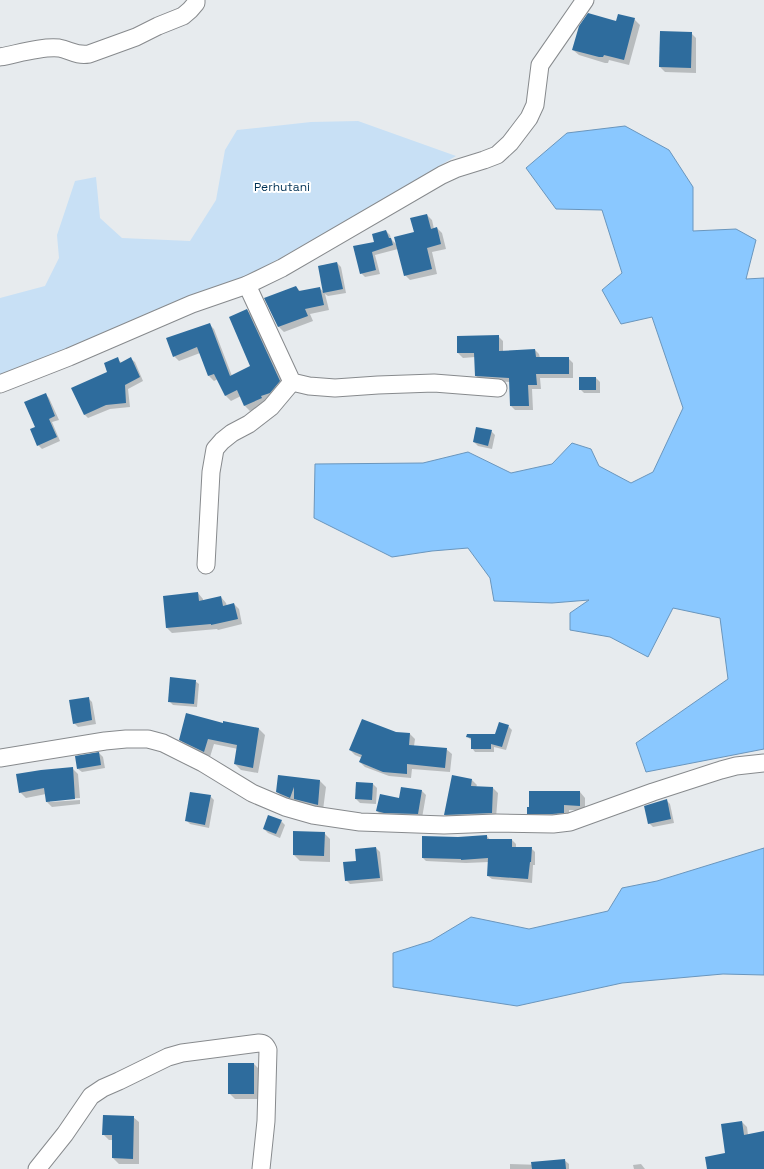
<svg xmlns="http://www.w3.org/2000/svg" width="764" height="1169" font-family="'Space Grotesk',sans-serif">
  <style>
    .green { fill: #c8e0f5 }
    .water { fill: #8ac8ff; stroke: #6a96bd }
    .shadow { fill: #0003 }
    .building { fill: #2e6c9d }
    .lines { fill: none; stroke-linecap: round; stroke-linejoin: round }
    .minor-casing { stroke: #878a8d; stroke-width: 19 }
    .minor { stroke: #fff; stroke-width: 17 }
    .labels { text-anchor: middle; stroke-width: 4; stroke-linejoin: round; paint-order: stroke }
    .park-label { font-size: 12px; fill: #003255; stroke: #fff }
  </style>
  <rect width="100%" height="100%" fill="#e7ebee"/>
  <path class="green" d="M358,121L456,156L357,215L252,274L0,376V298L45,286L59,258L57,235L75,181L96,177L100,218L122,238L190,241L216,200L225,150L237,130L311,122Z"/>
  <g class="water">
    <path d="M625,126L669,150L693,187V231L736,229L756,240L746,279L764,278V749L646,772L636,743L728,679L720,618L673,608L648,657L610,637L570,630V613L589,600L552,603L494,601L490,578L468,548L432,551L392,557L314,518L315,464L423,463L468,452L511,473L552,464L572,443L591,449L599,466L631,483L653,472L683,408L652,317L621,324L602,290L622,273L602,210L556,209L526,168L567,133Z"/>
    <path d="M764,848V975L723,974L622,983L517,1006L393,987V953L431,941L471,917L529,929L608,911L622,888L657,881Z"/>
  </g>
  <g class="shadow">
    <path d="M634,19L640,25L629,65L609,60L608,63H605L579,55L573,50L616,23Z"/>
    <path d="M691,33L696,38V73L665,72L660,67Z"/>
    <path d="M427,215L432,220L434,229L437,228L442,233L446,249L432,252L437,274L410,280L405,275L398,249L375,255L380,274L365,277L361,273L376,242L386,231L390,235L391,239L397,245L415,233Z"/>
    <path d="M337,263L341,267L346,293L328,296L325,294L329,310L310,314L313,321L284,332L279,327L266,299L296,287L301,292L319,288L324,292L319,266Z"/>
    <path d="M247,310L252,315L284,386L266,404L250,411L245,406L241,396L231,401L226,396L218,379L214,381L209,376L200,353L179,361L174,356L209,324L214,329L232,376L251,367Z"/>
    <path d="M498,336L503,341V352L535,350L539,354L540,358H568L573,363V378H540L541,389H532L533,410H515L511,406L510,382L480,380L476,376L475,357L463,358L458,353V337Z"/>
    <path d="M117,359L122,363L131,359L135,362L143,381L128,389L130,407L110,409L88,418L84,414Z"/>
    <path d="M580,378H596L600,382V393H584L580,389Z"/>
    <path d="M45,394L49,398L59,420L52,422L60,441L42,449L38,445L37,428Z"/>
    <path d="M491,431L495,435L492,449L478,446L474,442Z"/>
    <path d="M198,593L203,599V601L221,597L226,603L227,606L234,604L239,609L242,624L218,630L217,629L172,633L167,628L164,597Z"/>
    <path d="M195,681L199,684L197,707L173,705L169,701Z"/>
    <path d="M88,698L92,702L96,724L78,727L74,723Z"/>
    <path d="M224,722L259,729L265,735L258,773L241,770L235,764L238,749L214,744L210,757L186,745L180,740L224,725Z"/>
    <path d="M508,726L512,730L506,750L494,747V752H475L472,748V741L467,736L496,735Z"/>
    <path d="M396,733L410,734L415,739L414,746L446,749L452,754L450,772L412,769L411,778L389,776L365,767L360,762L362,758L355,755L350,750Z"/>
    <path d="M99,753L103,757L105,768L82,772L78,769Z"/>
    <path d="M72,768L78,774L80,798L50,800V802L80,800V804L52,807L46,801V794L26,798L20,792Z"/>
    <path d="M279,777L320,781L326,787L323,810L301,805L297,801L296,803L284,798L277,792Z"/>
    <path d="M472,780L477,785L476,787L493,788L498,793L496,818L450,820L445,815Z"/>
    <path d="M373,784L377,788L376,804L360,803L356,799Z"/>
    <path d="M422,791L426,795L422,818L381,815L377,811L400,799Z"/>
    <path d="M530,792H580L585,798V810H569V818H533L528,813L530,808Z"/>
    <path d="M210,796L214,800L209,828L190,824L186,820Z"/>
    <path d="M666,800L670,804L674,823L653,827L649,823Z"/>
    <path d="M281,821L285,825L280,838L268,833L264,829Z"/>
    <path d="M294,832L324,833L330,839V862L300,861L294,855Z"/>
    <path d="M487,836L490,840H512L516,844V848H531L535,852V865H533L532,883L492,879L488,876L489,862L466,863L426,861L423,858L458,838Z"/>
    <path d="M376,848L380,852L383,881L350,884L346,880Z"/>
    <path d="M229,1064H254L260,1070V1099H235L229,1093Z"/>
    <path d="M133,1117L139,1122V1164H119L113,1158V1140H109L103,1134Z"/>
    <path d="M742,1122L747,1127L748,1135L764,1132V1169H708L726,1154Z"/>
    <path d="M564,1160L569,1164V1169H510V1164L542,1165Z"/>
    <path d="M641,1164L645,1169H634L633,1165Z"/>
  </g>
  <g class="building">
    <path d="M588,13L616,21L618,14L635,18L624,60L604,55L603,57H599L572,50L579,26Z"/>
    <path d="M660,31L692,32L691,68L659,67Z"/>
    <path d="M427,214L431,229L437,227L441,244L427,248L432,269L404,276L394,237L414,232L410,218Z"/>
    <path d="M386,230L389,238H391L393,245L372,252L376,270L360,274L353,246L374,242L372,234Z"/>
    <path d="M337,262L343,289L323,293L318,266Z"/>
    <path d="M296,286L299,291L320,287L324,305L305,309L308,316L278,327L264,298Z"/>
    <path d="M247,309L280,381L270,393L261,396L262,398L244,406L237,390L225,396L214,374L208,376L197,347L173,357L166,338L210,323L230,376L250,366L229,317Z"/>
    <path d="M499,335V351L535,349L536,357H569V374H536L537,385H528L529,406H510L509,378L475,376L474,353H457V336Z"/>
    <path d="M118,357L120,363L131,357L140,377L125,385L126,403L106,405L84,415L71,388L107,372L104,363Z"/>
    <rect x="579" y="377" width="17" height="13"/>
    <path d="M46,393L55,416L49,419L57,437L37,446L30,429L35,427L24,402Z"/>
    <path d="M476,427L492,430L488,446L473,442Z"/>
    <path d="M198,592L199,601L221,596L223,606L234,603L238,619L211,625V624L166,628L163,596Z"/>
    <path d="M170,677L196,680L194,704L168,702Z"/>
    <path d="M89,697L92,720L73,724L69,700Z"/>
    <path d="M186,713L223,723V721L259,728L253,768L234,764L237,745L208,739L204,752L179,740Z"/>
    <path d="M362,719L396,732L410,733L409,745L447,748L445,768L407,764V774L383,772L359,762L362,755L349,750Z"/>
    <path d="M499,722L509,725L502,747L491,744V749H471V738L466,737L467,734H495Z"/>
    <path d="M99,752L101,765L77,769L75,756Z"/>
    <path d="M73,767L75,799L46,802L44,788L19,793L16,774L41,770Z"/>
    <path d="M278,775L320,780L318,805L294,799V787L290,798L276,792Z"/>
    <path d="M452,775L472,779L471,786L493,787L492,813L444,815Z"/>
    <path d="M356,782L373,783L372,800L355,799Z"/>
    <path d="M401,787L422,790L418,814L384,813L376,811L380,794L399,798Z"/>
    <path d="M529,791H580V806L564,805V813L552,814H527V807H529Z"/>
    <path d="M190,792L211,795L205,825L185,821Z"/>
    <path d="M667,799L671,819L648,824L644,806Z"/>
    <path d="M268,815L282,820L276,834L263,829Z"/>
    <path d="M293,831L325,832L324,856L293,855Z"/>
    <path d="M487,835V839H512V847H532L531,862H530L528,879L487,876L488,858L461,860V859L422,858V836L458,837Z"/>
    <path d="M376,847L380,878L345,881L343,862L356,861L355,849Z"/>
    <rect x="228" y="1063" width="26" height="31"/>
    <path d="M103,1115L134,1116L133,1159L112,1158V1135H102Z"/>
    <path d="M742,1121L744,1135L764,1131V1169H707L705,1157L725,1153L721,1124Z"/>
    <path d="M565,1159L566,1169H532L531,1162Z"/>
  </g>
  <g class="lines">
    <g class="minor-casing">
      <g id="minor">
        <path d="M0,57C17,54 42,46 59,48C70,50 76,56 89,54L136,37L158,26L183,16L190,10L196,3V0"/>
        <path d="M247,285L292,382L309,386L335,388L378,385L434,383L498,388"/>
        <path d="M0,384L69,357L192,304L247,285L282,268L442,175L455,169L484,160L497,155L510,143L529,118L535,105L540,65L585,0"/>
        <path d="M206,565L211,472L215,449L222,441L232,433L249,424L271,407L292,382"/>
        <path d="M0,758L105,741L126,739H148L163,743L203,763L252,793L285,807L313,815L360,822L444,825L496,823L553,824L570,822L653,792L721,770L736,766L764,763"/>
        <path d="M37,1169L65,1134L91,1096L103,1088L119,1081L168,1057L182,1053L259,1043C263,1043 266,1045 268,1050L266,1121L261,1169"/>
      </g>
    </g>
    <use href="#minor" class="minor"/>
  </g>
  <g class="labels">
    <g class="park-label">
      <text x="282" y="191">Perhutani</text>
    </g>
  </g>
</svg>
